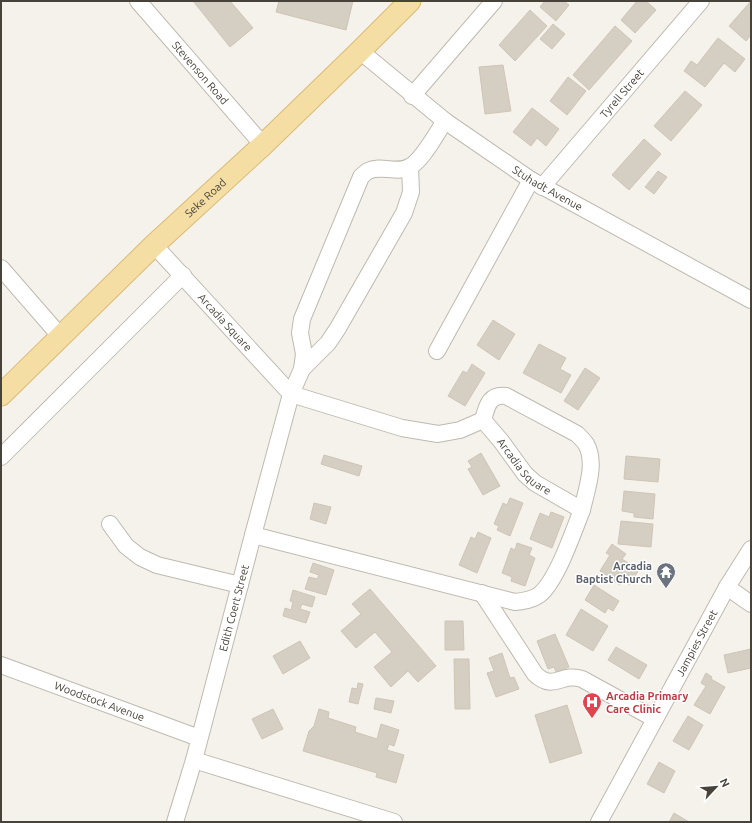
<svg xmlns="http://www.w3.org/2000/svg" width="752" height="823" font-family="Ubuntu,sans-serif">
  <style>
    .building { fill: #d5cec2; stroke: #cfc5b6 }
    .lines { fill: none; stroke-linecap: round; stroke-linejoin: round }
    .minor-casing { stroke: #bfbaaf; stroke-width: 18 }
    .major-casing { stroke: #dabb75; stroke-width: 23 }
    .minor { stroke: #fff; stroke-width: 16 }
    .major { stroke: #f5dea4; stroke-width: 21 }
    .labels { text-anchor: middle; stroke-width: 3; stroke-linejoin: round; paint-order: stroke }
    .street-label { font-size: 11px; fill: #48433a; stroke: #fff }
    .worship-label { font-size: 11px; font-weight: bold; fill: #5b616d; stroke: #fff; text-anchor: end }
    .health-label { font-size: 11px; font-weight: bold; fill: #be3a42; stroke: #fff; text-anchor: start }
  </style>
  <rect width="100%" height="100%" fill="#f5f2ec"/>
  <g class="building">
    <path d="M193,1H230L253,28L230,47Z"/>
    <path d="M279,1H353L346,30L276,12Z"/>
    <path d="M545,1H564L569,5L556,21L540,7Z"/>
    <path d="M637,1H646L656,10L635,33L621,20Z"/>
    <path d="M751,1V35L746,41L729,26Z"/>
    <path d="M530,10L547,26L515,61L499,45Z"/>
    <path d="M553,24L565,34L552,49L540,39Z"/>
    <path d="M615,26L632,41L589,90L573,75Z"/>
    <path d="M718,38L745,59L735,72L724,63L705,87L684,71L691,61L697,65Z"/>
    <path d="M503,65L511,111L485,114L479,67Z"/>
    <path d="M568,77L586,91L567,115L550,101Z"/>
    <path d="M685,91L702,105L671,141L654,126Z"/>
    <path d="M532,108L559,129L546,146L537,138L531,146L513,132Z"/>
    <path d="M644,139L661,154L629,190L612,175Z"/>
    <path d="M658,171L667,177L654,194L645,187Z"/>
    <path d="M493,320L515,334L499,360L477,345Z"/>
    <path d="M539,344L566,358L560,369L571,375L561,393L523,373Z"/>
    <path d="M472,364L485,373L465,406L448,396L463,371L467,373Z"/>
    <path d="M585,368L600,378L578,410L564,401Z"/>
    <path d="M481,453L500,486L483,495L468,469L472,467L468,461Z"/>
    <path d="M324,455L362,466L359,476L321,464Z"/>
    <path d="M626,456L660,459L658,482L624,479Z"/>
    <path d="M624,491L655,494L653,519L634,517V513L622,511Z"/>
    <path d="M510,498L523,503L510,536L497,530L499,526L494,524L503,503L507,505Z"/>
    <path d="M314,503L331,507L326,524L310,519Z"/>
    <path d="M551,512L564,517L552,548L530,539L540,513L549,517Z"/>
    <path d="M621,521L653,524L651,547L618,544Z"/>
    <path d="M478,532L491,538L477,573L459,565L471,537L475,539Z"/>
    <path d="M517,543L532,548L529,555L535,558L525,586L511,581L512,577L502,573L511,548L515,550Z"/>
    <path d="M612,544L626,554L622,559L639,570L629,585L623,580L620,585L600,571L610,555L606,553Z"/>
    <path d="M313,563L334,570L326,595L305,589L309,577L317,579L319,575L310,572Z"/>
    <path d="M594,585L619,601L613,611L608,608L605,613L585,600Z"/>
    <path d="M370,589L436,666L418,682L408,671L391,687L374,667L392,652L375,632L356,648L341,631L361,614L352,604Z"/>
    <path d="M293,590L315,597L312,607L302,604L300,609L310,612L306,623L283,616L285,608L291,610L293,602L290,601Z"/>
    <path d="M581,609L608,626L593,651L566,635Z"/>
    <path d="M445,621H463L464,650H445Z"/>
    <path d="M555,634L569,667L556,672L554,667L548,669L537,641Z"/>
    <path d="M300,641L310,658L283,674L273,656Z"/>
    <path d="M616,647L647,665L639,679L608,660Z"/>
    <path d="M751,649V668L728,673L724,655Z"/>
    <path d="M502,653L510,678L514,677L519,689L496,697L487,673L494,671L489,658Z"/>
    <path d="M454,659H469L470,709H455Z"/>
    <path d="M706,673L712,677L711,679L725,687L710,714L694,705L706,686L701,683Z"/>
    <path d="M358,683L363,684L358,704L349,702L352,688L357,689Z"/>
    <path d="M376,698L394,701L391,713L374,709Z"/>
    <path d="M567,705L582,753L550,763L535,715Z"/>
    <path d="M273,709L283,729L262,739L252,719Z"/>
    <path d="M319,709L329,712L328,718L356,727L355,732L377,739L381,724L399,730L394,746L389,744L387,750L404,755L396,783L376,777L377,773L303,751L309,731L314,726Z"/>
    <path d="M688,716L703,725L689,750L673,741Z"/>
    <path d="M659,762L675,771L664,793L647,784Z"/>
    <path d="M674,813L689,822H669Z"/>
  </g>
  <g class="lines">
    <g class="minor-casing">
      <g id="minor">
        <path id="s1" d="M138,1L263,145"/>
        <path id="s2" d="M360,51L445,121L531,180L751,300"/>
        <path d="M412,96L494,1"/>
        <path id="s3" d="M542,187L701,1"/>
        <path id="s4" d="M154,245L291,394L402,428L438,434L460,430L483,420L501,441L525,474L535,483L582,510C573,532 557,581 539,595C532,600 524,601 515,602L253,535"/>
        <path d="M1,268L61,337"/>
        <path d="M437,351L531,180"/>
        <path d="M302,369L328,343L338,328L404,213L411,192L410,167"/>
        <path d="M483,420C487,406 489,394 506,396L577,434C580,437 584,441 586,444C597,463 586,491 582,510"/>
        <path d="M1,457L183,275"/>
        <path d="M110,524L126,546L140,557L157,565L240,585"/>
        <path d="M727,587L751,604"/>
        <path d="M482,593L535,674C554,692 561,672 582,679L655,719"/>
        <path id="s5" d="M1,665L199,738"/>
        <path d="M194,760L394,822"/>
        <path id="s6" d="M175,822L194,760L253,535L291,394L302,369L304,354L300,333L302,319L361,177C363,175 366,172 368,171C382,164 398,175 411,166C423,159 436,134 445,121"/>
        <path id="s7" d="M599,822L727,587L751,549"/>
      </g>
    </g>
    <g class="major-casing">
      <g id="major">
        <path id="s8" d="M1,395L154,245L263,145L360,51L410,1"/>
      </g>
    </g>
    <use href="#minor" class="minor"/>
    <use href="#major" class="major"/>
  </g>
  <defs>
    <g id="temple-pin" transform="scale(1)"><path d="M0 17L-7.5 6A9.5 9.5 0 1 1 7.5 6Z" fill="#6b7280" stroke="#fff"/><path d="M0-6L5-2H3V0L6.5 2.5H4V6H1.5V3h-3V6H-4V2.5H-6.5L-3 0V-2H-5Z" fill="#fff"/></g>
    <g id="hospital-pin" transform="scale(1)"><path d="M0 17L-7.5 6A9.5 9.5 0 1 1 7.5 6Z" fill="#e0444e" stroke="#fff"/><path d="M-5-5h3v3.5h4V-5h3V5h-3V1.5h-4V5h-3Z" fill="#fff"/></g>
  </defs>
  <g fill-rule="evenodd">
    <use href="#temple-pin" x="666" y="572"/>
    <use href="#hospital-pin" x="592" y="702"/>
  </g>
  <g class="labels">
    <g class="street-label">
      <text dy="4" stroke="none"><textPath href="#s1" startOffset="95">Stevenson Road</textPath></text>
      <text dy="4" stroke="none"><textPath href="#s3" startOffset="123">Tyrell Street</textPath></text>
      <text dy="4" stroke="none"><textPath href="#s2" startOffset="233">Stuhadt Avenue</textPath></text>
      <text dy="4" stroke="none"><textPath href="#s8" startOffset="284">Seke Road</textPath></text>
      <text dy="4" stroke="none"><textPath href="#s4" startOffset="105">Arcadia Square</textPath></text>
      <text dy="4" stroke="none"><textPath href="#s4" startOffset="465">Arcadia Square</textPath></text>
      <text dy="4" stroke="none"><textPath href="#s6" startOffset="222">Edith Coert Street</textPath></text>
      <text dy="4" stroke="none"><textPath href="#s7" startOffset="204">Jampies Street</textPath></text>
      <text dy="4" stroke="none"><textPath href="#s5" startOffset="105">Woodstock Avenue</textPath></text>
    </g>
    <g class="worship-label">
      <text x="652" y="570">Arcadia<tspan x="652" dy="13">Baptist Church</tspan></text>
    </g>
    <g class="health-label">
      <text x="606" y="700">Arcadia Primary<tspan x="606" dy="13">Care Clinic</tspan></text>
    </g>
  </g>
  <rect width="752" height="823" fill="none" stroke="#48433a" stroke-width="4"/>
  <g transform="translate(716 787) rotate(64)" stroke="#ffffff" stroke-width="3" paint-order="stroke">
  <path d="M0-3L7 15L0 10L-7 15Z" fill="#48433a"/>
  <text y="-6" font-size="11" font-weight="bold" text-anchor="middle" fill="#48433a">N</text>
  </g>
</svg>
